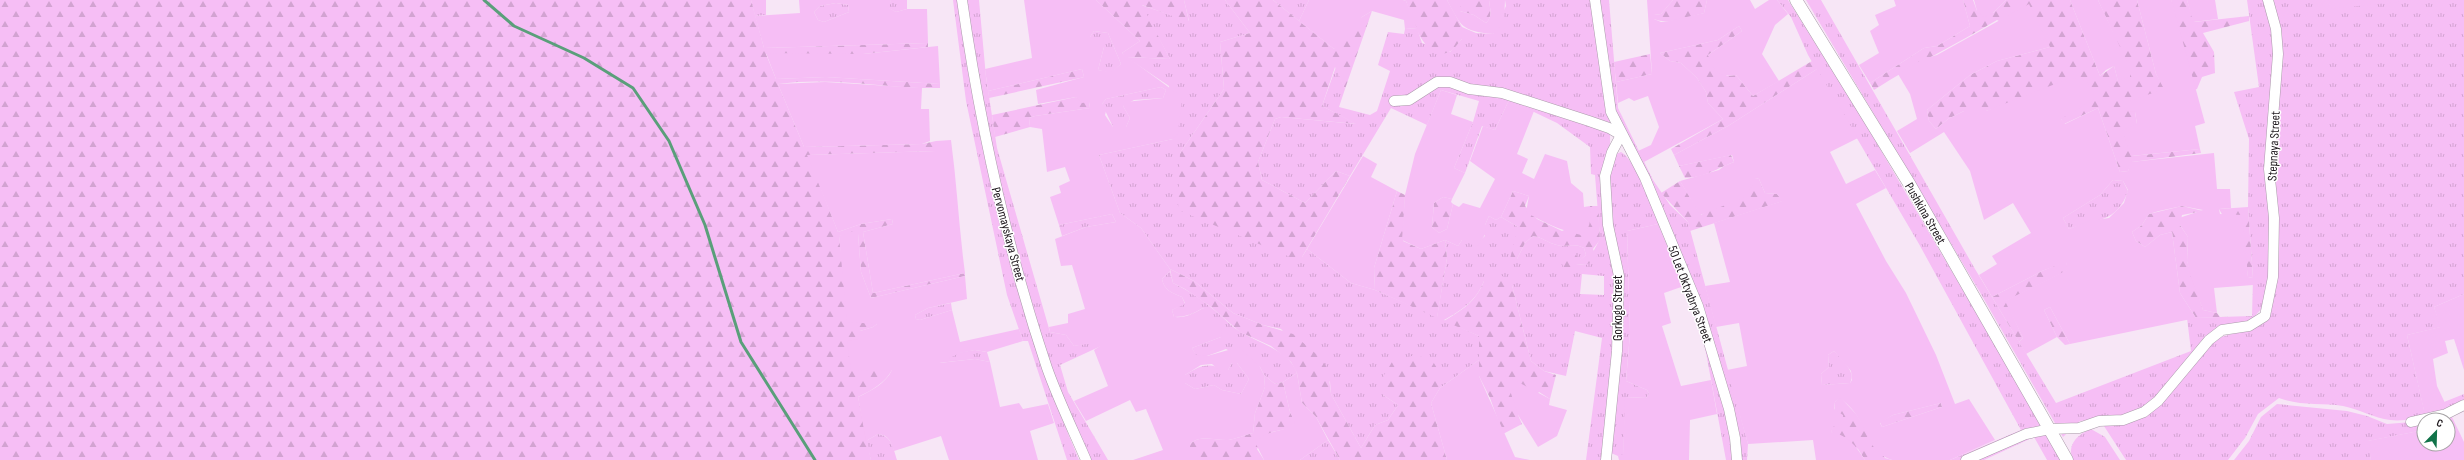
<svg xmlns="http://www.w3.org/2000/svg" width="2464" height="460" font-family="'Sofia Sans Condensed',sans-serif">
  <style>
    .grass { fill: url(#grass-tufts); fill-rule: evenodd }
    .forest { fill: url(#forest-firs) }
    .garden { fill: #f6bef5; fill-rule: evenodd }
    .lines { fill: none; stroke-linecap: round; stroke-linejoin: round }
    .stream { stroke: #5a9f7a; stroke-width: 3 }
    .minor-casing { stroke: #aa9baa; stroke-width: 11 }
    .tertiary-casing { stroke: #aa9baa; stroke-width: 13 }
    .minor { stroke: #fff; stroke-width: 10 }
    .tertiary { stroke: #fff; stroke-width: 12 }
    .labels { text-anchor: middle; stroke-width: 3; stroke-linejoin: round; paint-order: stroke }
    .street-label { font-size: 13px; fill: #1d171c; stroke: #fff }
  </style>
  <defs>
    <pattern id="grass-tufts" width="24" height="20" patternUnits="userSpaceOnUse"><rect width="24" height="20" fill="#f6bef5"/><path d="M3 7l-1-3M5 7V3M7 7l1-3M15 17l-1-3M17 17v-4M19 17l1-3" fill="none" stroke="#d2a3d1"/></pattern>
    <pattern id="forest-firs" width="22" height="20" patternUnits="userSpaceOnUse"><rect width="22" height="20" fill="#f6bef5"/><path d="M5 1l3.5 6h-7zM16 11l3.5 6h-7z" fill="#d2a3d1"/></pattern>
  </defs>
  <rect width="100%" height="100%" fill="#f7e6f6"/>
  <g class="grass">
    <path d="M751,0H766V15L755,16Z"/>
    <path d="M891,0H907V9L896,12L888,8Z"/>
    <path d="M953,0H959L989,176L1037,346L1060,414L1079,460H1067L1028,341H1023L1007,295L966,101Z"/>
    <path d="M966,0H979L986,77L997,148L1050,332L1066,335L1074,346L1098,341L1101,346L1060,365L1068,392L1108,460H1090L1072,422L1047,354L999,190L992,157Z"/>
    <path d="M1184,0H1225L1250,33L1220,42L1224,89L1180,153L1302,257L1307,249L1351,283L1375,290L1437,317L1447,258L1445,240L1458,246L1462,240L1479,241L1485,236V225L1489,216L1496,220L1501,217L1518,227L1517,259L1525,243L1533,236C1542,237 1548,243 1557,245C1566,248 1573,242 1584,248L1586,255L1576,264L1586,265L1600,239L1595,175L1591,174L1590,147L1557,123L1509,100L1495,130L1482,126L1465,173L1454,168L1473,122L1479,101L1441,90L1427,125L1391,108L1350,176L1336,171L1305,203L1262,180L1258,162L1275,119L1281,117L1356,124L1322,106L1336,67L1345,89L1339,107L1370,115L1377,111L1390,71L1378,65L1388,32L1404,34L1405,29L1417,28L1422,43L1450,52L1462,39V27L1476,33L1493,34L1506,6L1505,0H1592L1610,122V143L1603,178L1615,282V353L1603,460H1586L1602,338L1575,331L1566,376L1544,371L1531,361L1512,285L1484,281C1476,301 1462,310 1444,320L1479,336V360L1440,388V373L1383,395L1398,405L1388,420L1375,425L1361,448L1331,394L1330,382L1281,329L1263,325L1233,313L1194,281L1170,269L1141,228L1120,213L1099,155L1173,139L1169,86L1126,57L1170,59L1141,5L1189,21ZM1582,274L1604,276V295L1580,294Z"/>
    <path d="M1273,0H1309L1299,21Z"/>
    <path d="M1598,0H1609L1618,108L1653,180L1670,205L1688,222L1748,444L1747,460H1739L1726,385L1620,128L1614,105Z"/>
    <path d="M1777,0H1788L1859,113L2043,427L1961,460H1950L2021,430L1919,244L1808,55L1791,17Z"/>
    <path d="M1806,0H1821L1975,269L2056,403L2191,351L2187,318L2252,316L2253,278L2248,207L2249,139L2234,92L2259,87L2247,0H2265L2274,35L2270,278L2262,308L2254,317L2242,324L2218,329L2165,389L2143,410L2121,417L2080,421L2063,437L1981,294Z"/>
    <path d="M2272,0H2464V294L2434,307L2441,327L2407,335L2424,410L2464,394V401C2447,411 2411,423 2390,420C2374,418 2359,409 2343,406C2322,403 2299,406 2279,398L2258,414L2245,438L2228,460H2126L2102,423L2147,414L2213,341C2230,331 2255,334 2268,319L2272,178L2282,48Z"/>
    <path d="M836,3L848,5L849,12L824,22L818,20L814,12L820,6Z"/>
    <path d="M1094,31L1108,33L1121,64L1111,73L1098,70L1104,47L1090,37Z"/>
    <path d="M1161,87L1166,90L1163,98L1134,100L1123,106L1130,118L1126,127H1113L1102,104L1106,99Z"/>
    <path d="M1621,152C1643,161 1706,336 1716,367C1725,398 1731,428 1733,460H1726L1703,337L1693,307L1658,224L1627,231L1630,333L1626,381L1647,390L1649,394L1646,398L1626,397L1623,455L1618,456L1611,453L1610,460H1608L1619,347L1620,279L1609,214V177L1614,155Z"/>
    <path d="M2113,180L2123,181L2128,191C2117,223 2096,219 2069,229L2063,218L2100,195Z"/>
    <path d="M1112,214L1116,222L1086,227L1062,236L1059,225Z"/>
    <path d="M1170,271L1173,283C1190,291 1205,302 1219,314C1226,320 1233,328 1241,332C1260,344 1289,350 1297,373L1283,382L1275,384L1264,375L1260,367L1226,349L1207,356H1196L1192,348L1221,337L1203,308C1193,314 1185,317 1174,317L1172,310L1185,303L1182,297C1172,293 1164,290 1162,279Z"/>
    <path d="M951,303L952,310L920,320L916,319L915,315L928,308Z"/>
    <path d="M975,350L987,352L990,362L975,359L938,363C946,354 963,352 975,350Z"/>
    <path d="M1834,351C1841,359 1857,372 1850,383L1822,385L1821,374L1829,367L1828,355Z"/>
    <path d="M1232,363H1237L1249,379L1241,394L1222,390L1214,385L1195,389L1185,383V375C1203,364 1207,363 1228,370Z"/>
    <path d="M2277,404L2347,411L2367,416L2387,424L2424,421V430L2368,441L2371,460H2234L2249,441L2261,417Z"/>
    <path d="M2091,429L2105,437L2120,460H2073C2066,445 2078,434 2091,429Z"/>
    <path d="M2046,432L2061,460H2047L2034,437L1984,460H1971L2028,436Z"/>
    <path d="M878,434C892,436 893,448 897,460H871L866,441Z"/>
    <path d="M1328,440L1340,460H1300Z"/>
  </g>
  <g class="forest">
    <path d="M0,0H751L764,48L928,43V47L863,54H766L776,79L826,77L940,84V88C886,89 832,76 778,84L804,147L922,144L936,141V151L808,155L838,232L861,224L892,219L893,224L863,232L873,293L965,273V276L871,298L861,272L858,234L839,236L844,277L877,324L873,327L860,331L892,370C886,382 871,391 858,397L871,460H0Z"/>
    <path d="M1096,0H1184L1189,22L1142,5L1170,59L1126,57L1122,53L1140,41Z"/>
    <path d="M1225,0H1273L1334,49L1362,17L1372,11L1345,89L1335,67L1322,106L1357,124L1281,117L1275,119L1258,162L1262,180L1305,203L1336,171L1350,176L1302,257H1290L1178,210L1180,153L1224,89L1220,42L1250,33Z"/>
    <path d="M1403,0H1447L1462,27V39C1458,43 1454,50 1449,52C1424,63 1412,17 1406,1Z"/>
    <path d="M1460,0H1489C1490,10 1493,16 1486,23L1474,15L1460,11Z"/>
    <path d="M1673,0H1707L1704,13C1688,17 1669,25 1654,19V15L1661,14Z"/>
    <path d="M1963,0H1973L1977,11L1993,13L2006,0H2070L2100,76L2114,66L2118,81L2113,33L2098,0H2137L2156,74L2165,89L2135,112L2137,124L2132,156L2200,149L2201,153L2132,162L2128,171L2120,172L2098,108L2064,124L2061,119L2009,104L1986,111H1964L1948,119L1936,129L1929,121L1927,110L1970,75L1997,61L2050,47L1997,20C1956,45 1914,64 1874,90L1870,83L1924,48L1937,46L1970,26Z"/>
    <path d="M2171,0H2187L2194,22L2249,16V21L2203,33L2214,52L2215,73L2202,77L2197,89L2194,90Z"/>
    <path d="M1739,26L1742,31L1708,55L1727,76L1736,75L1753,96L1812,61L1817,69L1728,126L1674,155L1671,149L1723,119L1708,103L1706,92L1697,78L1681,63L1670,61L1660,53L1718,40Z"/>
    <path d="M1650,54L1652,74L1616,82L1614,62Z"/>
    <path d="M1082,69L1084,77L1080,78L989,98L988,91Z"/>
    <path d="M1076,97L1089,102L1090,108L1035,116L1029,118L1030,127L995,137L992,115Z"/>
    <path d="M1731,155L1734,162C1715,169 1707,177 1685,178L1679,166Z"/>
    <path d="M1756,178L1759,179L1765,193L1777,194L1783,201L1690,231L1688,222L1661,193L1680,181L1701,215Z"/>
    <path d="M1397,191L1405,195L1403,241L1421,249L1445,240L1447,258L1437,318L1375,290L1374,268Z"/>
    <path d="M1513,191L1529,196L1525,206L1537,219L1562,231L1590,218V206H1598L1600,240L1593,249L1597,258L1586,265L1576,264L1571,269L1563,267L1562,263L1567,253L1575,254L1580,260L1586,255L1584,248C1573,242 1566,248 1557,245C1548,243 1542,237 1533,236L1525,243L1517,259H1510L1518,227L1501,217Z"/>
    <path d="M1443,197L1452,199L1451,202L1453,204L1447,229L1439,233L1432,227L1434,203Z"/>
    <path d="M2182,206L2203,211L2182,215L2180,225L2188,237L2187,261L2203,310L2217,313L2220,317L2196,318L2180,293L2172,232L2160,235L2145,247L2136,241L2132,232L2142,225L2149,214Z"/>
    <path d="M2248,207L2253,278L2248,277L2245,255L2219,209Z"/>
    <path d="M2066,261L2068,270L2006,301L2023,338L2019,342L1992,297L2042,271Z"/>
    <path d="M1170,269L1194,281L1233,313L1263,325L1293,334L1322,359L1328,370L1331,394L1361,448L1375,425L1388,420L1398,405L1383,395L1380,382L1392,362L1415,355L1432,360L1440,373V388L1431,403L1447,460H1340L1316,417L1302,403L1297,373L1291,362L1271,346L1240,332L1211,307L1185,289L1173,283Z"/>
    <path d="M1501,275L1512,285L1531,361L1544,371L1556,375L1550,399L1539,392L1518,415L1522,424L1503,434L1490,398L1479,376V336L1444,321C1462,310 1476,302 1484,281Z"/>
    <path d="M2050,307L2070,344L2065,345L2057,337L2044,310Z"/>
    <path d="M1264,375L1275,384L1283,382L1290,412L1296,423L1290,428L1272,432L1257,449L1264,460H1190V444C1201,434 1215,441 1228,440C1236,439 1245,435 1253,433L1255,413L1265,387Z"/>
    <path d="M1840,397L1856,414L1885,458L1892,460H1865L1858,449L1831,432L1833,426L1835,402Z"/>
    <path d="M1941,403L1942,407L1882,427L1880,422L1893,415Z"/>
  </g>
  <g class="garden">
    <path d="M799,0H891L889,8L896,12L907,9H927L928,43L764,48L755,16L800,13ZM836,3L848,5L849,12L824,22L818,20L814,12L820,6Z"/>
    <path d="M1024,0H1096L1140,41L1122,53L1182,97L1178,133L1173,139L1099,155L1120,213L1141,228L1170,269V271L1162,279C1164,290 1172,293 1182,297L1185,304L1172,310L1174,317C1185,318 1193,314 1203,308L1222,327L1221,337L1192,348L1196,355L1207,356L1239,347L1260,367L1264,375L1265,387L1255,413L1253,433C1245,435 1236,439 1228,440C1215,441 1201,434 1190,444V460H1133L1163,450L1146,409L1136,412L1130,400L1086,421L1074,401L1108,386L1094,350L1100,346L1098,342L1074,346L1066,335L1050,332L1049,327L1068,323V314L1085,309L1072,265L1061,266L1055,239L1086,227L1116,222L1112,214L1059,225L1050,197L1061,193L1059,186L1070,181L1065,167L1047,172L1042,129L1030,127L1029,118L1035,116L1090,108L1089,102L1082,103L1076,97L1038,104L1036,90L1084,77L1082,69L988,91L985,69L1032,58ZM1094,31L1108,33L1121,64L1111,72L1098,70L1104,47L1103,37H1090ZM1161,87L1166,90L1163,98L1125,102L1123,106L1130,118L1126,127H1113L1105,115L1107,107L1102,104L1106,99ZM1232,363H1237L1249,379L1241,394L1222,390L1214,385L1195,389L1185,383V375L1201,365L1212,364L1222,373L1228,370Z"/>
    <path d="M1309,0H1403L1406,1L1417,28L1405,29L1404,20L1372,11L1362,17L1351,38L1334,49L1299,21Z"/>
    <path d="M1447,0H1460V11L1474,15L1486,23C1493,16 1490,10 1489,0H1505L1504,22L1493,34C1461,31 1461,26 1447,0Z"/>
    <path d="M1647,0H1673L1661,14L1654,15V19L1661,22L1669,21L1704,13L1707,0H1750L1755,9L1769,0H1777L1788,14L1775,25L1762,54L1779,81L1753,96L1736,75C1719,78 1713,71 1708,55L1742,31L1739,26L1718,40L1660,53L1670,61L1681,63L1697,78L1706,92L1708,103L1723,119L1644,162L1638,151L1651,145L1659,127L1648,96L1634,101L1629,98L1618,103L1616,82L1652,74Z"/>
    <path d="M1894,0H1963L1970,26L1937,46L1924,48L1870,83L1859,65L1879,53L1870,31L1879,25L1875,15L1896,6Z"/>
    <path d="M1974,0H2006L1993,13L1984,17L1977,11Z"/>
    <path d="M2070,0H2098L2130,68V77L2118,81L2114,66L2106,70L2100,76Z"/>
    <path d="M2137,0H2171L2172,2L2205,123L2195,126L2200,149L2131,156L2122,130L2137,124L2135,112L2124,110L2127,102L2164,89L2156,74Z"/>
    <path d="M2187,0H2215L2218,19L2193,22Z"/>
    <path d="M2328,0H2417L2329,9Z"/>
    <path d="M2029,4L2050,47L1997,61L1970,75L1927,110L1929,121L1936,129L1948,119L1964,111H1986L2068,79L2081,78L2090,85L2095,99L2061,119L2065,124L2098,108L2120,172L2128,171L2131,162L2214,153L2217,189H2230L2231,208L2219,209L2220,214L2242,215L2248,277L2253,278V285L2214,288L2217,313L2203,310L2191,277L2187,261L2188,237L2180,225L2179,218L2203,210L2182,206L2159,211L2149,214L2142,225L2132,232L2136,241L2145,247L2160,235L2172,232L2180,293L2196,318L2070,344L2050,307L2044,310L2057,337L2026,354L2019,342L2023,338L2005,301L2067,270L2066,262L2042,271L1992,297L1979,275L1997,264L1992,256L2031,233L2013,203L1984,220L1970,171L1944,132L1910,153L1897,131L1917,119L1910,94L1898,74L1923,59L1937,55ZM2113,180L2123,181L2128,190L2124,203L2109,218L2089,221L2069,229L2063,218L2100,195Z"/>
    <path d="M938,46L940,84L826,77L776,79L766,53L863,54Z"/>
    <path d="M1817,69L1858,138L1830,152L1846,184L1875,170L1886,188L1856,204L1886,261L1906,293L1936,355L1955,404L1969,399L1995,440L1950,460H1892C1870,453 1868,433 1857,416C1853,409 1846,403 1840,398L1835,402L1834,409L1843,415V424L1834,426L1831,432C1848,435 1856,446 1865,460H1816L1813,440L1748,444L1727,370L1747,366L1739,323L1716,327L1705,286L1730,282L1714,223L1782,201L1777,194L1765,193L1759,179L1756,178L1746,197L1700,215L1680,181L1719,170L1724,166L1734,162L1732,155L1679,166L1674,155L1728,126ZM1834,351L1851,371L1852,380L1850,383L1822,385L1821,374L1829,367L1828,355ZM1941,403L1942,407L1882,427L1880,423L1893,415Z"/>
    <path d="M825,82L922,88L921,109H929L930,141L922,144L804,147L778,84Z"/>
    <path d="M1441,90L1457,95L1451,114L1473,122L1454,168L1465,173L1452,199L1443,197L1434,203L1432,227L1439,233L1447,229L1453,204L1459,207L1463,203L1480,208L1495,179L1470,161L1483,126L1495,130L1509,100L1534,111L1517,154L1528,159L1522,173L1534,179L1545,154L1567,161L1571,183L1583,193L1584,207L1590,206C1590,218 1592,229 1581,235C1560,230 1544,223 1526,212L1529,196L1513,191L1501,217L1496,220L1489,216L1485,225L1486,233L1477,247L1462,240L1458,246L1445,240L1421,249L1402,240L1405,195L1415,154Z"/>
    <path d="M951,140C957,184 959,229 965,273L873,293L863,232L893,224L892,219L861,224L838,232L807,155L936,151V141Z"/>
    <path d="M1363,156L1377,164L1371,177L1397,191L1374,268L1375,290L1351,283L1307,249Z"/>
    <path d="M1658,224L1684,286L1664,293L1671,323L1662,326L1681,386L1711,380L1717,414L1690,420L1689,460H1619L1618,456L1623,454L1625,397L1646,398L1649,394L1647,390L1626,381L1630,333L1627,231Z"/>
    <path d="M854,231L858,234L861,272L871,298L965,276L967,299L928,308L915,315L916,319L920,320L952,310L960,342L1019,329L1023,341L987,352L975,350L960,353L939,363L975,359L990,362L1000,407L1019,403L1023,409L1048,404L1054,423L1030,431L1038,460H949L941,436L894,451C891,442 889,435 878,434L866,441L858,397C871,391 886,383 892,370L851,371L847,341L858,339L860,331L873,327L877,324L847,322L839,236Z"/>
    <path d="M2464,294V370L2454,339L2445,341L2448,353L2433,359L2437,386L2445,403L2424,411L2407,335L2440,327L2434,307Z"/>
    <path d="M1479,360V376L1515,457L1530,460H1447L1431,403L1440,388Z"/>
    <path d="M1297,373L1302,403L1316,417L1328,440L1300,460H1264L1256,444C1264,428 1284,434 1295,423L1290,412L1283,382Z"/>
    <path d="M1505,375L1550,399L1549,405L1567,410L1557,436L1538,447L1518,415Z"/>
    <path d="M2452,417L2464,442V460H2371L2367,441L2424,430V444H2448L2447,420Z"/>
  </g>
  <g class="lines">
    <path class="stream" d="M484,0L514,26L584,58L633,88L669,141L705,225L741,342L815,460"/>
    <g class="minor-casing">
      <g id="minor">
        <path d="M962,0C980,125 1007,249 1047,368C1058,399 1073,430 1086,460"/>
        <path d="M1595,0L1611,112L1645,178L1698,306L1729,409L1735,438L1737,460"/>
        <path d="M1394,101L1409,100L1437,82H1450L1469,89L1502,93L1589,121L1609,128L1621,135L1612,152L1605,176L1608,225L1619,276L1617,351L1606,460"/>
        <path d="M2411,422L2446,414L2464,405"/>
        <path d="M1966,460L2026,434L2050,429L2079,428L2099,421L2123,420L2144,412L2158,401L2209,340L2222,330L2249,326L2265,316L2273,277L2274,218L2269,169L2278,54L2276,29L2268,0"/>
      </g>
    </g>
    <g class="tertiary-casing">
      <path id="tertiary" d="M1796,0L1910,185L2067,460"/>
    </g>
    <use href="#minor" class="minor"/>
    <use href="#tertiary" class="tertiary"/>
  </g>
  <g class="labels">
    <g class="street-label">
      <text transform="translate(2273 146) rotate(-87)" y="5">Stepnaya Street</text>
      <text transform="translate(1926 213) rotate(60)" y="5">Pushkina Street</text>
      <text transform="translate(1009 234) rotate(75)" y="5">Pervomayskaya Street</text>
      <text transform="translate(1691 294) rotate(69)" y="5">50 Let Oktyabrya Street</text>
      <text transform="translate(1617 308) rotate(-90)" y="5">Gorkogo Street</text>
    </g>
  </g>
  <g transform="translate(2436 432) rotate(23)"><circle r="19" fill="#ffffff" stroke="#a5a2a4"/>
  <path d="M0-3L7 15L0 10L-7 15Z" fill="#117349"/>
  <text y="-6" font-size="11" font-weight="bold" text-anchor="middle" fill="#1d171c">С</text>
  </g>
</svg>
